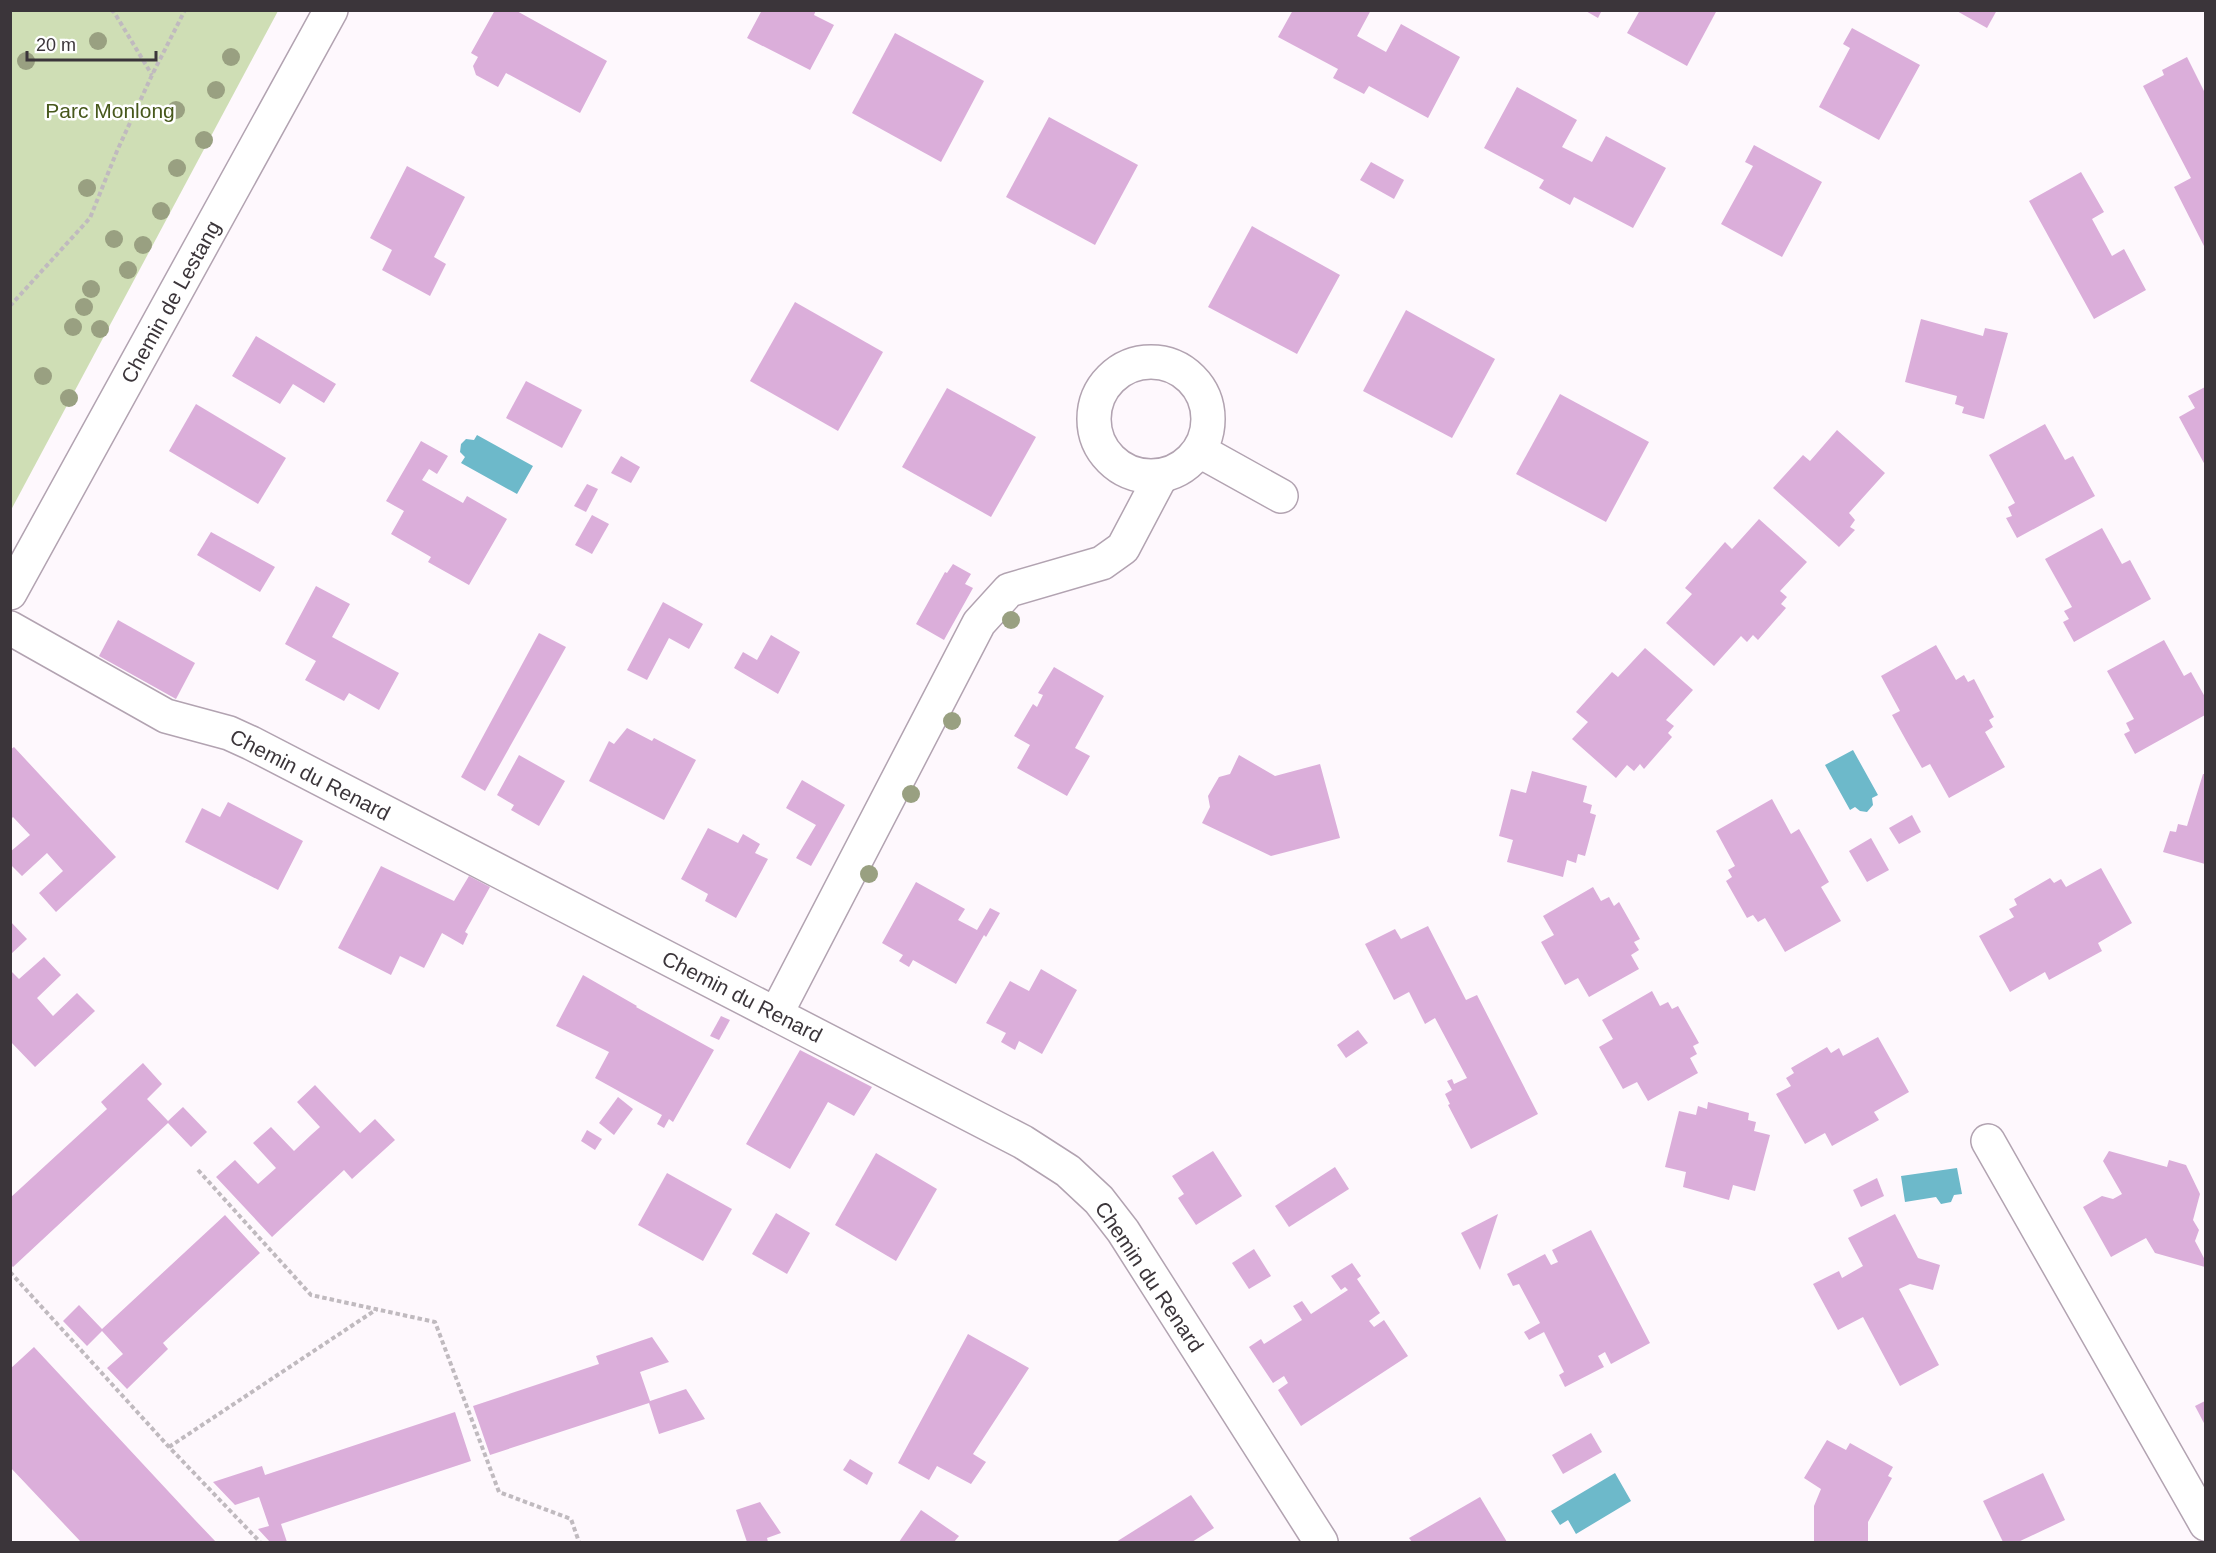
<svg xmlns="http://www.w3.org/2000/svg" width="2216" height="1553" font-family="Arial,sans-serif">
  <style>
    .green { fill: #cfdeb5 }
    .water { fill: #6db9ca }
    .building { fill: #dbaeda }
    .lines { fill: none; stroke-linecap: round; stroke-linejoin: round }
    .minor-casing { stroke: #b2a3b1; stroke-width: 36 }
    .path { stroke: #c0babf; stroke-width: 4; stroke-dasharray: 4.5 3; stroke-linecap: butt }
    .minor { stroke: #fff; stroke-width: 33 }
    .tree { fill: #99a081 }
    .labels { text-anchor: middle; stroke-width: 5; stroke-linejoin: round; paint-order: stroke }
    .park-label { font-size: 21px; fill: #47581c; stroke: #fff }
    .street-label { font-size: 21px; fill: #3b353a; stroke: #fff }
  </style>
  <rect width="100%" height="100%" fill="#fef8fd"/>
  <path class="green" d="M11,10L278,11L11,510L10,11Z"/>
  <g class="water">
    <path d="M477,435L533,466L517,494L461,463L465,457L460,452L461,444L466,439L474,440Z"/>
    <path d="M1853,750L1878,795L1872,798L1873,805L1867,812L1860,811L1855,807L1850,810L1825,765Z"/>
    <path d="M1957,1168L1962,1194L1954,1195L1951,1202L1941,1204L1936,1197L1905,1202L1901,1176Z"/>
    <path d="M1615,1473L1631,1501L1576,1534L1568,1520L1560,1525L1551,1511Z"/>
  </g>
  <g class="building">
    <path d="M495,10H515L607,61L580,113L506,73L498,87L476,75L473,66L478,57L471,53Z"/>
    <path d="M762,10H816L814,15L834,25L810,70L747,38Z"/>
    <path d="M1293,10H1371L1357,36L1386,52L1401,24L1460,57L1428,118L1369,86L1364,94L1333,78L1338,69L1278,37Z"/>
    <path d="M1584,10H1602L1598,18Z"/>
    <path d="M1640,10H1717L1687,66L1627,33Z"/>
    <path d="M1955,10H1997L1987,28Z"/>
    <path d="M1852,28L1920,65L1879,140L1819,107L1850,48L1843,44Z"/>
    <path d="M895,33L984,81L941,162L852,113Z"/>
    <path d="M2187,57L2205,93V248L2174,187L2191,178L2143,86L2164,75L2162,70Z"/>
    <path d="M1517,87L1577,120L1562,147L1592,162L1606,136L1666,168L1633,228L1574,197L1570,205L1539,188L1544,180L1484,148Z"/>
    <path d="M1049,117L1138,165L1095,245L1006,197Z"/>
    <path d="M1754,145L1822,182L1782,257L1721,224L1753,166L1745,162Z"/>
    <path d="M1371,162L1404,180L1394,199L1360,180Z"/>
    <path d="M407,166L465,197L434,257L446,264L430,296L382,270L392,250L370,238Z"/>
    <path d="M2081,172L2104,212L2092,219L2112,256L2124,249L2146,290L2094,319L2029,201Z"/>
    <path d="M1252,226L1340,275L1297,354L1208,307Z"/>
    <path d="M795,302L883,352L838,431L750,381Z"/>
    <path d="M1406,310L1495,359L1452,438L1363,391Z"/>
    <path d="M1921,319L1983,336L1985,328L2008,333L1984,419L1962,413L1964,407L1955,404L1957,396L1905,382Z"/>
    <path d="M256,336L336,384L324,403L293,384L280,404L232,376Z"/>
    <path d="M526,381L582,410L562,448L506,418Z"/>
    <path d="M2205,387V465L2179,417L2195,408L2188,396Z"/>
    <path d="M947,388L1036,437L991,517L902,467Z"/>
    <path d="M1560,394L1649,442L1606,522L1516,474Z"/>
    <path d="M196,404L286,458L258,504L169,451Z"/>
    <path d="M2045,424L2065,460L2073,456L2095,496L2017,538L2006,518L2012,516L2008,507L2015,503L1989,455Z"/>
    <path d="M1837,430L1885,473L1849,513L1855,520L1850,527L1855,530L1839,547L1773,488L1803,455L1810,461Z"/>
    <path d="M421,441L448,456L437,474L429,469L422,480L463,503L467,496L507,519L469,585L428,562L431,557L391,534L404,511L386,501Z"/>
    <path d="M621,456L640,467L631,483L611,473Z"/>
    <path d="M587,484L598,489L586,512L574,506Z"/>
    <path d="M592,515L609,524L592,554L575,545Z"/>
    <path d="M1759,519L1807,562L1780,591L1787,597L1781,604L1786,608L1758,640L1753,635L1747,642L1741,636L1714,666L1666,623L1692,594L1685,588L1725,542L1732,549Z"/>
    <path d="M2102,528L2122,564L2130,560L2151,599L2074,642L2063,622L2069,619L2064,611L2072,607L2045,559Z"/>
    <path d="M211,532L275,567L260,592L197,555Z"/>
    <path d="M953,564L971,574L965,584L973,588L944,640L916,624L945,572L947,573Z"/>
    <path d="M316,586L350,604L332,637L399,673L379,710L349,693L344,701L305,680L316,661L285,644Z"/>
    <path d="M663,602L703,624L689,649L669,638L647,680L627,670Z"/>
    <path d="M118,620L195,663L176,699L99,656Z"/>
    <path d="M539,633L566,647L485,791L461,777Z"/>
    <path d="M771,635L800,652L778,694L734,668L743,652L757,660Z"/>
    <path d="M2164,640L2184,676L2191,672L2205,697V715L2135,754L2124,734L2130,731L2126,723L2134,719L2107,671Z"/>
    <path d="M1936,645L1956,680L1964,675L1968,682L1974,679L1994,717L1989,720L1993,727L1985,732L2005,767L1949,798L1930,764L1922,768L1907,742L1892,715L1900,711L1881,676Z"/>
    <path d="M1645,648L1693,690L1666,720L1674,726L1668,733L1672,737L1644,769L1640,764L1634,771L1627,765L1616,778L1572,739L1588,722L1576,712L1612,672L1618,677Z"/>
    <path d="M1054,667L1104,696L1075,748L1090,756L1067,796L1017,768L1030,745L1014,736L1033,704L1037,707L1043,695L1038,693Z"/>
    <path d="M627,728L652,741L654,738L696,760L664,820L589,781L609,741L614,744Z"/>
    <path d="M14,747L116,857L56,912L39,893L63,871L47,853L22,876L10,864V852L30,835L13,817L10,820V750Z"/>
    <path d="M519,755L565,781L539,826L511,810L514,805L497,795Z"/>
    <path d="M1239,755L1275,776L1320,764L1340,838L1271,856L1202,823L1210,807L1208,796L1219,777L1230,774Z"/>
    <path d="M1532,771L1587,786L1583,802L1592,805L1590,813L1596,815L1585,856L1578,854L1576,863L1567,860L1563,877L1507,862L1513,840L1499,836L1511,789L1526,793Z"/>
    <path d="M2203,774H2205V864L2163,852L2170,831L2176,832L2178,824L2187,826Z"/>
    <path d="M802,780L845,805L811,866L796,858L816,825L786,808Z"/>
    <path d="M1772,799L1791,834L1799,829L1829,882L1821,887L1841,921L1785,952L1765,918L1758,922L1753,915L1747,918L1726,881L1732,877L1728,870L1735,866L1716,831Z"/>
    <path d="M228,802L303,841L278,890L185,842L202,808L220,817Z"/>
    <path d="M1912,815L1921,832L1899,844L1889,828Z"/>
    <path d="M708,828L738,843L743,834L760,844L755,853L768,859L736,918L705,901L708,894L681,879Z"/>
    <path d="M1871,838L1889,870L1867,882L1849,851Z"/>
    <path d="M381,866L454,901L469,876L490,887L465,932L468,934L463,945L442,933L424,968L400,956L391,975L338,948Z"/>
    <path d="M2101,868L2132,923L2098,943L2102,951L2049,980L2045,972L2010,992L1979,936L2014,917L2009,909L2017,905L2014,899L2050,878L2054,883L2061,879L2066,887Z"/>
    <path d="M916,882L965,909L958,920L977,930L990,908L1000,913L986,937L984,935L956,984L913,960L909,967L899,961L903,955L882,943Z"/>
    <path d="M1593,887L1601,901L1609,897L1614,906L1619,902L1640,939L1634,942L1639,950L1631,955L1639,969L1589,997L1578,978L1565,985L1541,942L1554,935L1543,916Z"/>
    <path d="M10,921L27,939L10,955Z"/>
    <path d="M1428,926L1466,1000L1477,995L1538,1114L1471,1149L1448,1105L1450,1104L1445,1094L1452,1090L1447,1081L1452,1079L1454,1084L1467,1078L1435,1018L1425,1024L1409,992L1394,1000L1365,944L1395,929L1401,939Z"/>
    <path d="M44,957L61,975L37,998L53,1016L77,993L95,1011L35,1067L10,1041V970L19,979Z"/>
    <path d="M1041,969L1077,990L1042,1054L1019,1041L1015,1050L1001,1042L1006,1033L986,1023L1010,981L1029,991Z"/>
    <path d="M583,975L637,1006L636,1007L714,1050L673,1122L669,1119L664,1128L657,1124L662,1115L595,1078L609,1052L556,1026Z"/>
    <path d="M1652,991L1660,1006L1668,1002L1672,1009L1678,1006L1699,1043L1693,1046L1697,1054L1690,1058L1698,1073L1648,1101L1637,1082L1623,1089L1599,1047L1613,1039L1602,1020Z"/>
    <path d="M721,1016L730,1020L719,1040L710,1036Z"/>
    <path d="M1358,1030L1368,1043L1346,1058L1337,1045Z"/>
    <path d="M1878,1037L1909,1092L1874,1112L1879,1120L1832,1146L1825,1133L1805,1144L1776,1094L1791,1086L1786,1078L1794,1073L1791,1068L1827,1047L1831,1053L1839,1048L1843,1056Z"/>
    <path d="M800,1050L872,1087L854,1116L828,1102L790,1169L746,1144Z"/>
    <path d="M143,1063L162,1084L147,1099L168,1121L183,1107L207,1132L191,1147L168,1123L13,1267L10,1264V1198L107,1109L101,1102Z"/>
    <path d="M315,1085L360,1133L375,1119L395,1140L352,1179L344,1170L272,1237L216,1177L235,1160L258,1184L276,1168L253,1143L271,1127L294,1151L311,1135L320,1127L297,1102Z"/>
    <path d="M618,1097L633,1109L614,1135L599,1123Z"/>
    <path d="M1708,1102L1749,1113L1748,1120L1756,1122L1754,1131L1770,1135L1755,1191L1733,1185L1729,1200L1683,1187L1686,1172L1665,1167L1679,1111L1696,1115L1698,1106L1707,1109Z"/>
    <path d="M587,1130L602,1139L595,1150L581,1141Z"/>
    <path d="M1213,1151L1242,1196L1196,1225L1178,1198L1184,1194L1172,1176Z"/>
    <path d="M2109,1151L2167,1167L2169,1160L2186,1165L2200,1194L2193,1220L2199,1230L2195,1241L2205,1260V1267L2155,1253L2146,1238L2111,1257L2083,1207L2102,1196L2113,1199L2122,1194L2103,1161Z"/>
    <path d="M876,1153L937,1189L896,1261L835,1225Z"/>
    <path d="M1335,1167L1349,1189L1289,1227L1275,1206Z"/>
    <path d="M667,1173L732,1209L703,1261L638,1225Z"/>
    <path d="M1877,1178L1884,1196L1861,1207L1853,1190Z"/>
    <path d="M776,1213L810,1233L787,1274L752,1254Z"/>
    <path d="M1498,1214L1480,1270L1461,1233Z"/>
    <path d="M1895,1214L1918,1258L1940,1265L1933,1290L1910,1284L1899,1289L1939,1365L1900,1386L1863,1317L1838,1330L1813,1284L1839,1271L1842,1278L1863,1266L1848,1238Z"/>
    <path d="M225,1215L260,1253L163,1343L168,1349L127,1389L107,1368L123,1354L102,1331L87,1346L63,1321L79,1305L102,1329Z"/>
    <path d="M1591,1230L1650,1343L1611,1364L1605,1352L1598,1356L1604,1367L1565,1387L1559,1375L1564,1372L1544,1332L1529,1340L1524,1332L1540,1323L1519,1284L1513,1286L1507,1274L1545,1254L1551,1265L1558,1262L1552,1250Z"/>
    <path d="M1254,1249L1271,1276L1249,1289L1232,1263Z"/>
    <path d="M1352,1263L1361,1276L1357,1279L1380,1313L1369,1321L1374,1327L1384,1320L1408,1356L1301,1426L1278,1390L1288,1383L1284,1376L1273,1383L1249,1347L1261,1339L1264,1344L1302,1320L1293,1306L1302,1301L1311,1314L1348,1290L1345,1287L1341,1290L1331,1276Z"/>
    <path d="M968,1334L1029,1368L973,1454L986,1462L971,1484L937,1466L929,1480L898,1463Z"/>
    <path d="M652,1337L669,1362L640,1372L650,1401L686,1389L705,1419L659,1434L649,1403L490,1455L473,1406L599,1364L596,1356Z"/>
    <path d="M34,1347L195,1520L216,1542H81L10,1467V1369Z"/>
    <path d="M2205,1401V1425L2195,1406Z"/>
    <path d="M455,1412L471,1461L281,1524L287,1542H270L258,1529L269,1526L259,1497L235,1505L213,1482L262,1466L265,1475Z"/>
    <path d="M1591,1433L1602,1452L1563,1474L1552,1455Z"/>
    <path d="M1827,1440L1846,1450L1850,1443L1893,1467L1888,1476L1892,1478L1868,1522V1542H1814V1506L1821,1489L1804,1478Z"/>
    <path d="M850,1459L873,1473L867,1485L843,1470Z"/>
    <path d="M2043,1473L2065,1520L2018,1542H2003L1983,1501Z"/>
    <path d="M1191,1495L1214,1528L1192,1542H1116Z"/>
    <path d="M1480,1497L1507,1542H1412L1409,1538Z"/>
    <path d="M760,1502L781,1533L767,1538L768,1542H747L736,1510Z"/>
    <path d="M921,1510L959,1536L954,1542H899Z"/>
  </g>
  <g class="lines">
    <g class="minor-casing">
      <g id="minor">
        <circle cx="1151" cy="419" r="57"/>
        <path d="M1200,451L1281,496"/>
        <path d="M10,593L331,10"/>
        <path d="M10,628L166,716L229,733L251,743L1023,1142L1068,1171L1099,1200L1123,1231L1321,1542"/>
        <path d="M776,1014L979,623L1009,590L1102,563L1123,548L1161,476"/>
        <path d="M1988,1141L2206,1524"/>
      </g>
    </g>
    <g class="path">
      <path d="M111,10L114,12L152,75"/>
      <path d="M10,306L90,218L117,151L152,75L185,10"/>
      <path d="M198,1170L311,1295L435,1322L499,1492L571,1519L579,1542"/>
      <path d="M10,1272L169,1447L260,1542"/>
      <path d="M169,1447L377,1309"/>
    </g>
    <use href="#minor" class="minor"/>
  </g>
  <g class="tree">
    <circle cx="98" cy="41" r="9"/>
    <circle cx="231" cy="57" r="9"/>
    <circle cx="26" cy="61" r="9"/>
    <circle cx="216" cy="90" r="9"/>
    <circle cx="176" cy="110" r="9"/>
    <circle cx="204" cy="140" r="9"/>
    <circle cx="177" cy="168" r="9"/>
    <circle cx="87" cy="188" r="9"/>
    <circle cx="161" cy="211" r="9"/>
    <circle cx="114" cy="239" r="9"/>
    <circle cx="143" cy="245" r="9"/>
    <circle cx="128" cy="270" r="9"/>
    <circle cx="91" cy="289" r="9"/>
    <circle cx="84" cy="307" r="9"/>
    <circle cx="73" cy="327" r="9"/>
    <circle cx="100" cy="329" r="9"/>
    <circle cx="43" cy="376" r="9"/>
    <circle cx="69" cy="398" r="9"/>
    <circle cx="1011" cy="620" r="9"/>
    <circle cx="952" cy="721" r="9"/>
    <circle cx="911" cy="794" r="9"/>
    <circle cx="869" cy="874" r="9"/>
  </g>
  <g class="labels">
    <g class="park-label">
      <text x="110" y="118">Parc Monlong</text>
    </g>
    <g class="street-label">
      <text transform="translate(171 302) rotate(-61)" y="7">Chemin de Lestang</text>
      <text transform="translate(310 775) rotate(27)" y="7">Chemin du Renard</text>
      <text transform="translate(742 997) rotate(27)" y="7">Chemin du Renard</text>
      <text transform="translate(1149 1277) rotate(56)" y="7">Chemin du Renard</text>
    </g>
  </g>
  <rect width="2216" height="1553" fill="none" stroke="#3b353a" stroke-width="24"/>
  <path d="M27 51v9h129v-9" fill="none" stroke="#3b353a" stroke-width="3"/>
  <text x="36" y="51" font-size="18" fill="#3b353a" stroke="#ffffff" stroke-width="4.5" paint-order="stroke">20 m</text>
</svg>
